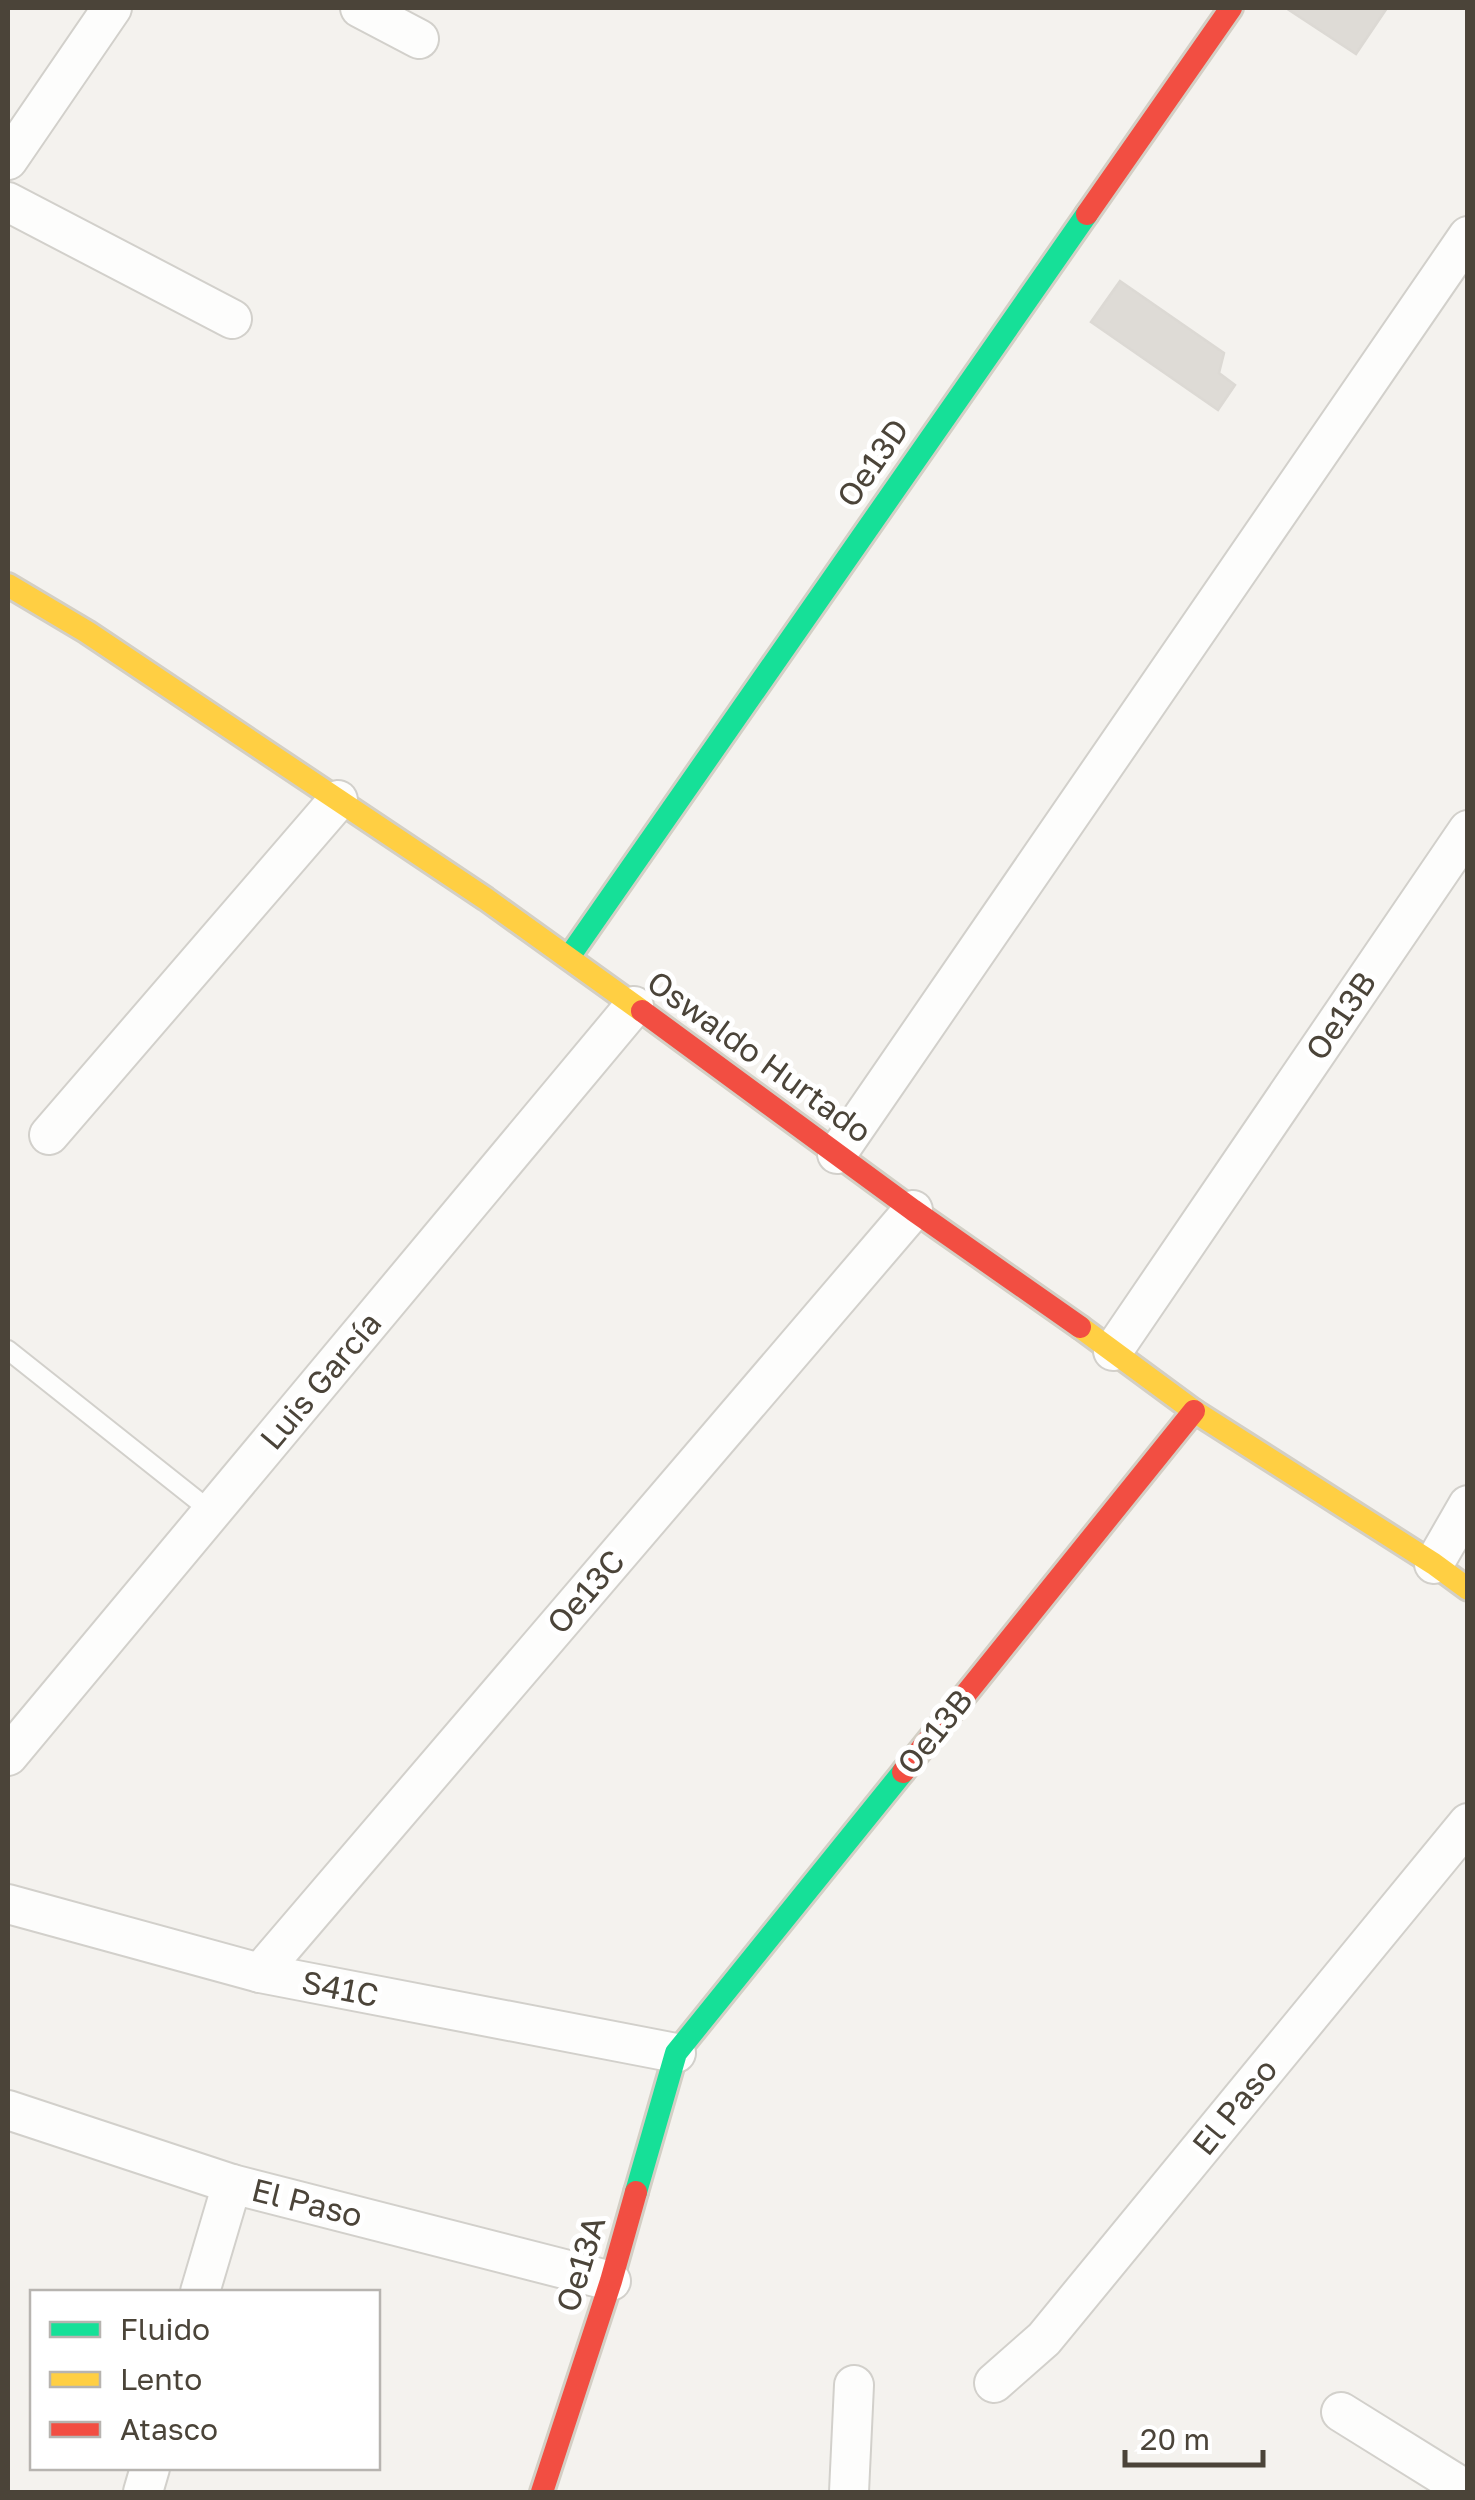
<svg xmlns="http://www.w3.org/2000/svg" width="1475" height="2500" font-family="'Golos Text',sans-serif">
  <style>
    .building { fill: #dedbd6; stroke: #dcd9d4; stroke-width: 2.5 }
    .lines { fill: none; stroke-linecap: round; stroke-linejoin: round }
    .lane-casing { stroke: #d2d0cb; stroke-width: 22 }
    .street-casing { stroke: #d2d0cb; stroke-width: 42 }
    .fast-casing { stroke: #d3cfc5; stroke-width: 28 }
    .slow-casing { stroke: #d3cfc5; stroke-width: 28 }
    .jam-casing { stroke: #d3cfc5; stroke-width: 28 }
    .lane { stroke: #fdfdfc; stroke-width: 18 }
    .street { stroke: #fdfdfc; stroke-width: 38 }
    .fast { stroke: #16e098; stroke-width: 22 }
    .slow { stroke: #ffcf43; stroke-width: 22 }
    .jam { stroke: #f24e42; stroke-width: 22 }
    .labels { text-anchor: middle; stroke-width: 10; stroke-linejoin: round; paint-order: stroke }
    .street-label { font-size: 32px; fill: #4b4439; stroke: #fff }
  </style>
  <rect width="100%" height="100%" fill="#f4f2ee"/>
  <g class="building">
    <path d="M1286,8H1387L1356,54Z"/>
    <path d="M1120,281L1224,353L1219,373L1235,385L1218,410L1091,322Z"/>
  </g>
  <g class="lines">
    <g class="lane-casing">
      <path id="lane" d="M8,1350L212,1512"/>
    </g>
    <g class="street-casing">
      <g id="street">
        <path d="M360,8L419,39"/>
        <path d="M8,160L112,8"/>
        <path d="M8,202L232,319"/>
        <path d="M49,1135L338,800"/>
        <path d="M837,1154L1468,236"/>
        <path d="M1113,1351L1468,830"/>
        <path d="M1434,1564L1468,1505"/>
        <path d="M8,1756L634,1006"/>
        <path d="M8,1904L260,1973L676,2053"/>
        <path d="M260,1973L913,1210"/>
        <path d="M8,2110L232,2184L611,2281"/>
        <path d="M200,2292L232,2184"/>
        <path d="M994,2383L1044,2339L1468,1823"/>
        <path d="M1341,2412L1468,2491"/>
        <path d="M143,2492L150,2468"/>
        <path d="M849,2492L854,2385"/>
      </g>
    </g>
    <g class="fast-casing">
      <g id="fast">
        <path d="M569,957L1087,214"/>
        <path d="M636,2192L676,2053L903,1772"/>
      </g>
    </g>
    <g class="slow-casing">
      <g id="slow">
        <path d="M8,585L87,632L486,899L642,1011"/>
        <path d="M1080,1327L1194,1411L1434,1564L1468,1589"/>
      </g>
    </g>
    <g class="jam-casing">
      <g id="jam">
        <path d="M1087,214L1231,8"/>
        <path d="M642,1011L913,1210L1080,1327"/>
        <path d="M903,1772L1194,1411"/>
        <path d="M542,2492L611,2281L636,2192"/>
      </g>
    </g>
    <use href="#lane" class="lane"/>
    <use href="#street" class="street"/>
    <use href="#fast" class="fast"/>
    <use href="#slow" class="slow"/>
    <use href="#jam" class="jam"/>
  </g>
  <g class="labels">
    <g class="street-label">
      <text transform="translate(873 463) rotate(-55)" y="11">Oe13D</text>
      <text transform="translate(1341 1016) rotate(-56)" y="11">Oe13B</text>
      <text transform="translate(759 1057) rotate(36)" y="11">Oswaldo Hurtado</text>
      <text transform="translate(321 1381) rotate(-50)" y="11">Luis García</text>
      <text transform="translate(586 1592) rotate(-49)" y="11">Oe13C</text>
      <text transform="translate(935 1732) rotate(-51)" y="11">Oe13B</text>
      <text transform="translate(340 1989) rotate(11)" y="11">S41C</text>
      <text transform="translate(1235 2107) rotate(-51)" y="11">El Paso</text>
      <text transform="translate(307 2203) rotate(14)" y="11">El Paso</text>
      <text transform="translate(581 2264) rotate(-73)" y="11">Oe13A</text>
    </g>
  </g>
  <rect width="1475" height="2500" fill="none" stroke="#4b4439" stroke-width="20"/>
  <rect x="30" y="2290" width="350" height="180" fill="#ffffff" stroke="#b7b4b0" stroke-width="2.5"/>
  <rect x="50" y="2322" width="50" height="15" fill="#16e098" stroke="#b7b4b0" stroke-width="2.5"/>
  <text x="120" y="2340" font-size="30" fill="#4b4439">Fluido</text>
  <rect x="50" y="2372" width="50" height="15" fill="#ffcf43" stroke="#b7b4b0" stroke-width="2.5"/>
  <text x="120" y="2390" font-size="30" fill="#4b4439">Lento</text>
  <rect x="50" y="2422" width="50" height="15" fill="#f24e42" stroke="#b7b4b0" stroke-width="2.5"/>
  <text x="120" y="2440" font-size="30" fill="#4b4439">Atasco</text>
  <path d="M1125 2450v15h138v-15" fill="none" stroke="#4b4439" stroke-width="5"/>
  <text x="1140" y="2450" font-size="30" fill="#4b4439" stroke="#ffffff" stroke-width="8" paint-order="stroke">20 m</text>
</svg>
